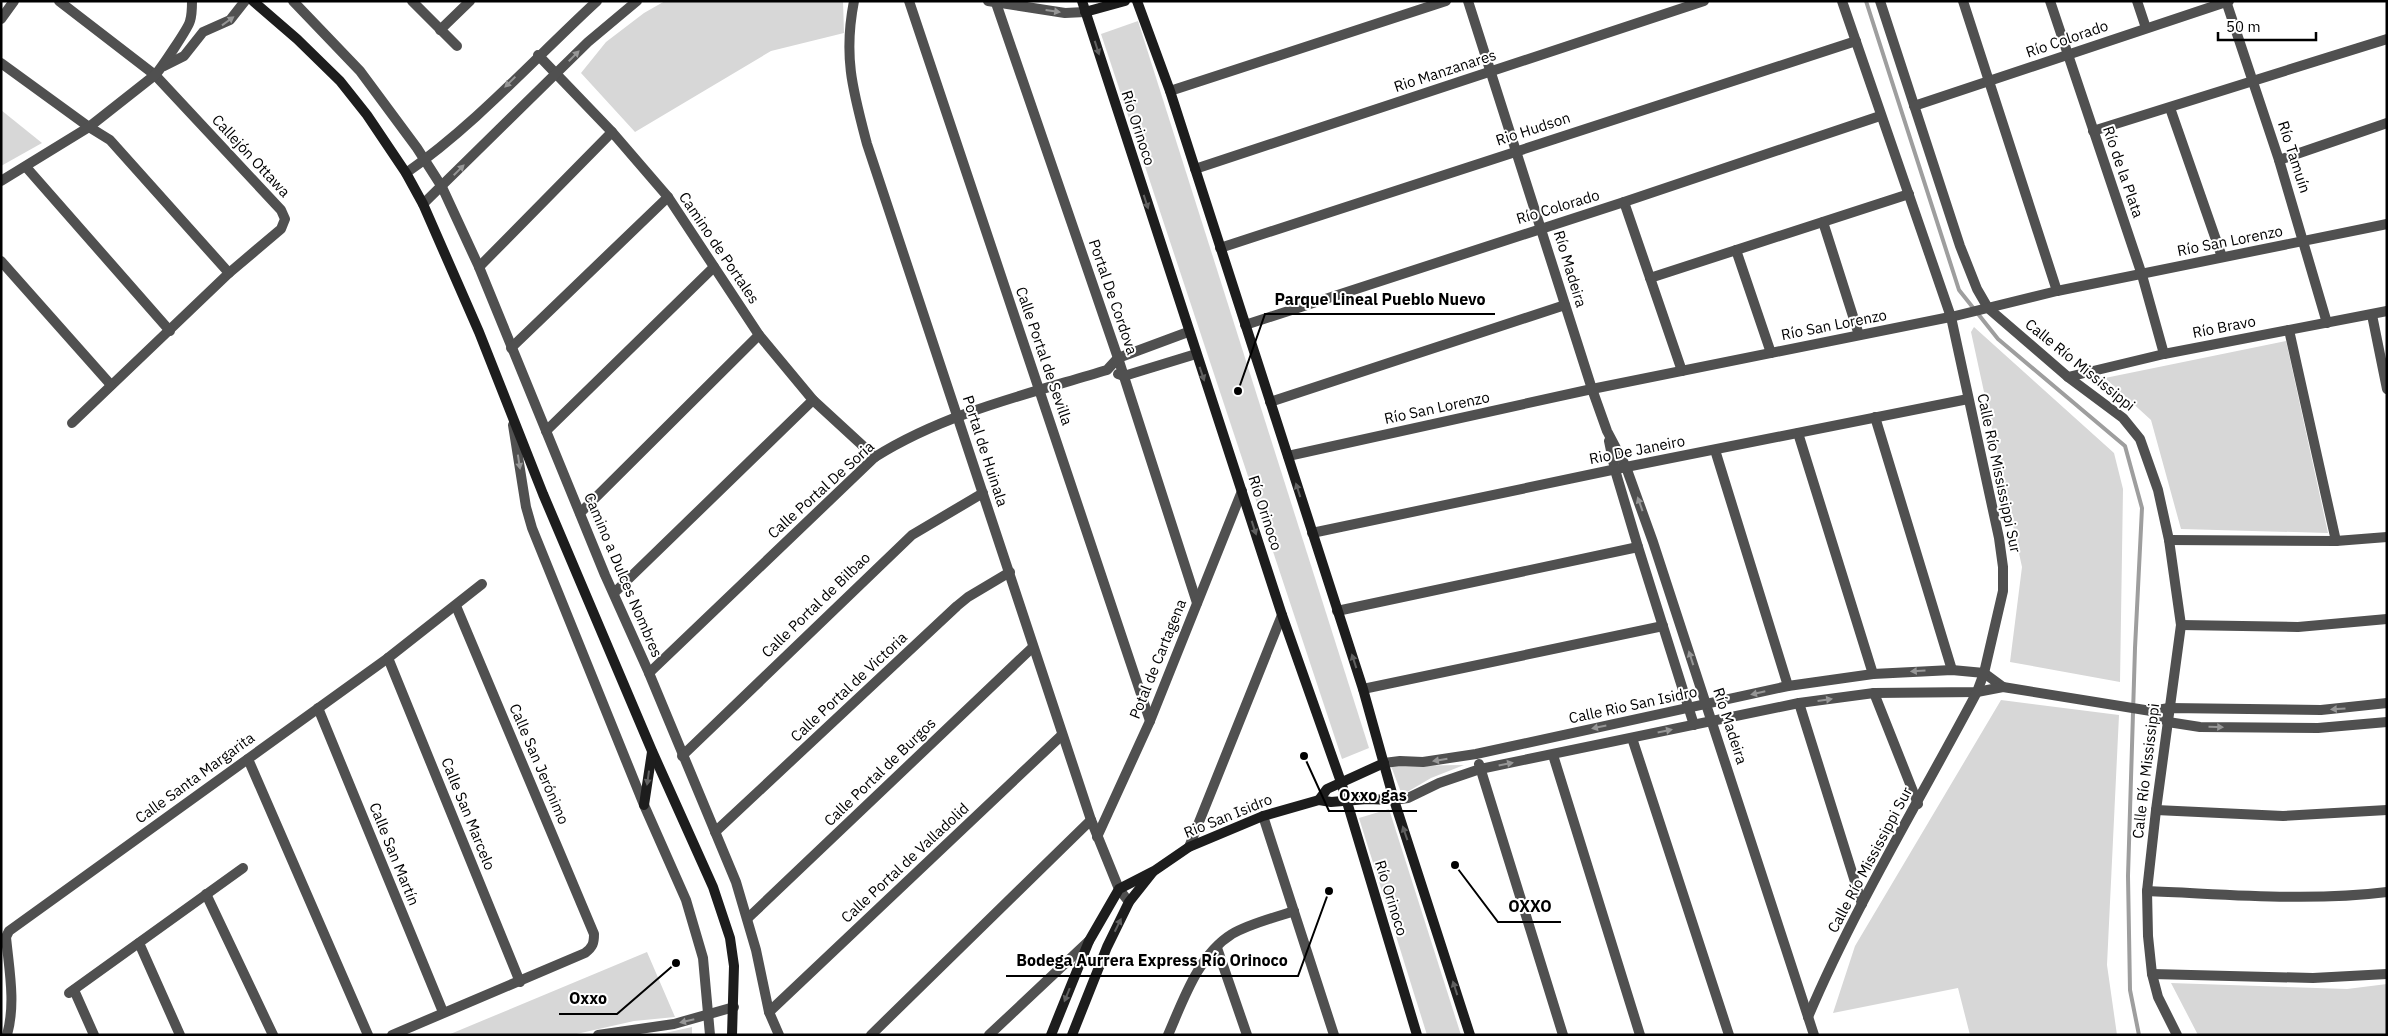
<svg xmlns="http://www.w3.org/2000/svg" width="2388" height="1036" font-family="'IBM Plex Sans',sans-serif">
  <style>
    .green { fill: #d7d7d7 }
    .lines { fill: none; stroke-linecap: round; stroke-linejoin: round }
    .stream { stroke: #9e9e9e; stroke-width: 4 }
    .street { stroke: #505050; stroke-width: 10 }
    .secondary { stroke: #1d1d1d; stroke-width: 10 }
    .oneway { fill: #969696 }
    .oneway2 { fill: #616161 }
    .labels { text-anchor: middle; stroke-width: 4; stroke-linejoin: round; paint-order: stroke }
    .street-label { font-size: 15px; fill: #000; stroke: #fff }
    .leader { fill: none; stroke: #000; stroke-width: 2 }
    .callout-dot { fill: #000; stroke: #fff; stroke-width: 2 }
    .callout-label { font-size: 16px; text-anchor: middle; font-weight: bold; fill: #000; stroke: #fff; stroke-width: 4; stroke-linejoin: round; paint-order: stroke }
  </style>
  <rect width="100%" height="100%" fill="#fff"/>
  <g class="green">
    <path d="M665,1H843L844,33L771,51L635,132L581,73L606,42L644,13Z"/>
    <path d="M1138,21L1369,748L1342,759L1101,34Z"/>
    <path d="M1,110L42,143L1,166Z"/>
    <path d="M1974,327L2114,453L2123,489L2120,682L2010,662L2022,567L1971,332Z"/>
    <path d="M2286,341L2328,533L2181,529L2151,420L2105,378Z"/>
    <path d="M2001,700L2119,715L2107,965L2117,1035H1970L1958,988L1833,1013L1855,946Z"/>
    <path d="M1464,765L1431,778L1402,795L1391,766Z"/>
    <path d="M1389,809L1461,1035H1427L1359,818Z"/>
    <path d="M647,952L675,1017L634,1021L572,1035H448Z"/>
    <path d="M2171,983L2347,989L2387,984V1035H2198Z"/>
    <path d="M692,1027V1035H656Z"/>
  </g>
  <g class="lines">
    <path class="stream" d="M1866,1L1959,290L1998,339L2125,446L2142,508L2135,648L2128,876L2130,990L2139,1035"/>
    <g class="street">
      <path d="M59,1L155,75L281,210L285,219L281,229L229,273L72,423"/>
      <path d="M293,1L360,71L417,148L442,187L479,267L605,575L649,673L736,882L756,950L769,1012L779,1035"/>
      <path d="M412,1L457,46"/>
      <path d="M854,1C843,57 853,91 867,144L1091,820L1119,889L1129,902"/>
      <path d="M909,1L1150,721"/>
      <path d="M988,1L1065,13L1085,12"/>
      <path d="M1468,1L1592,389L1607,431L1626,467L1653,542L1814,1035"/>
      <path d="M1880,1L1960,246L1977,289L1988,308L2068,377L2123,418L2140,439L2158,490L2169,540L2181,625L2156,810L2147,891L2148,936L2152,974L2158,997L2177,1035"/>
      <path d="M1963,1L2057,291"/>
      <path d="M2050,1L2142,275L2164,354"/>
      <path d="M2137,1L2146,28"/>
      <path d="M2226,1L2279,160L2327,323"/>
      <path d="M996,3L1118,358L1197,603"/>
      <path d="M1,19L14,1"/>
      <path d="M440,30L470,1"/>
      <path d="M538,55L612,132L668,197L759,335L813,400L875,457"/>
      <path d="M1,63L89,127L110,140L229,273"/>
      <path d="M164,66L184,56L203,32L230,20L245,1"/>
      <path d="M1170,91L1446,1"/>
      <path d="M1914,106L2229,1"/>
      <path d="M2170,108L2222,257"/>
      <path d="M2093,131L2387,39"/>
      <path d="M2279,160L2387,123"/>
      <path d="M26,167L170,331"/>
      <path d="M1195,169L1704,1"/>
      <path d="M406,173C476,124 534,59 597,1"/>
      <path d="M1,181L89,127L155,75C160,70 189,27 190,21C192,15 192,8 192,1"/>
      <path d="M1624,202L1682,371"/>
      <path d="M423,204L588,42L637,1"/>
      <path d="M1823,222L1859,335"/>
      <path d="M1220,248L1856,41"/>
      <path d="M1736,250L1771,353"/>
      <path d="M1,261L111,385"/>
      <path d="M479,267L612,132"/>
      <path d="M1650,278L1909,194"/>
      <path d="M2372,315L2387,389"/>
      <path d="M1245,325L1624,202L1880,116"/>
      <path d="M2289,330L2336,541"/>
      <path d="M511,348L668,197"/>
      <path d="M1118,374L1124,376L1196,354"/>
      <path d="M2068,377L2164,354L2387,311"/>
      <path d="M1270,402L1565,305"/>
      <path d="M1875,417L1952,670"/>
      <path d="M513,425L526,507L532,528L644,805L686,900L703,958L710,1035"/>
      <path d="M546,431L714,267"/>
      <path d="M1798,433L1873,674"/>
      <path d="M1609,441L1615,470L1638,547L1694,725"/>
      <path d="M1715,450L1788,686"/>
      <path d="M1288,456L1592,389L1955,316L2057,291L2387,224"/>
      <path d="M580,513L759,335"/>
      <path d="M1312,533L1626,467L1968,399"/>
      <path d="M2169,540L2336,541L2387,537"/>
      <path d="M614,593L813,400"/>
      <path d="M1337,611L1638,547"/>
      <path d="M2181,625L2298,627L2387,619"/>
      <path d="M388,658L520,982"/>
      <path d="M649,673L875,457C945,413 1028,394 1107,370L1118,358L1188,332"/>
      <path d="M1363,689L1663,626"/>
      <path d="M1874,693L1918,804"/>
      <path d="M1799,703L1862,904"/>
      <path d="M318,708L443,1012"/>
      <path d="M2151,711L2168,722L2200,727L2318,728L2387,722"/>
      <path d="M1632,738L1729,1035"/>
      <path d="M1553,755L1640,1035"/>
      <path d="M682,756L912,535L983,493"/>
      <path d="M248,759L368,1035"/>
      <path d="M1384,763L1400,761L1423,762L1476,754L1788,686L1873,674L1952,670L1984,673L2003,687"/>
      <path d="M1479,764L1563,1035"/>
      <path d="M1394,800L1408,798L1439,783L1480,769L1799,703L1874,693L1977,692L2003,687L2151,711L2169,708L2321,710L2387,703"/>
      <path d="M2156,810L2283,816L2387,810"/>
      <path d="M1263,816L1334,1035"/>
      <path d="M715,832L957,606L968,597L1010,572"/>
      <path d="M1097,837L1150,721L1242,491"/>
      <path d="M1189,847L1282,615"/>
      <path d="M2147,891C2226,894 2308,902 2387,892"/>
      <path d="M206,894L273,1035"/>
      <path d="M748,918L1033,647"/>
      <path d="M139,943L180,1035"/>
      <path d="M1217,948L1247,1035"/>
      <path d="M2152,974L2313,978L2387,974"/>
      <path d="M74,990L94,1035"/>
      <path d="M69,993L243,868"/>
      <path d="M769,1012L1062,735"/>
      <path d="M1808,1017C1855,906 1921,798 1977,692L1984,673L2003,591V567L1999,538L1951,317L1842,1"/>
      <path d="M7,1035C16,1003 9,969 6,937L9,931L388,658L482,584"/>
      <path d="M392,1035L585,953C593,947 594,943 594,934L456,606"/>
      <path d="M598,1035L674,1024L734,1007"/>
      <path d="M871,1035L1091,820"/>
      <path d="M989,1035L1089,941"/>
      <path d="M1168,1035C1183,1001 1198,955 1232,934C1251,923 1274,918 1294,911"/>
    </g>
    <g class="secondary">
      <path d="M253,1L297,39L340,81L367,115L406,173L423,204L479,332L543,494L652,751L713,887L730,938L734,966L732,1035"/>
      <path d="M1082,1L1282,615L1341,782L1417,1035"/>
      <path d="M1137,1L1170,91L1363,689L1394,800L1470,1035"/>
      <path d="M1085,12L1125,1"/>
      <path d="M1319,800L1327,789L1384,763"/>
      <path d="M644,805L652,752"/>
      <path d="M1051,1035L1089,941L1119,889L1154,871L1189,847L1263,816L1319,800L1331,802L1367,799L1394,800"/>
      <path d="M1072,1035L1107,947L1129,902L1152,873"/>
    </g>
  </g>
  <defs><path id="oneway-solid" d="M-6-.8H1V-3.2L6.5 0L1 3.2V.8H-6Z" transform="scale(1.25)"/></defs>
  <g class="oneway">
    <use href="#oneway-solid" transform="translate(1053 11) rotate(8)"/>
    <use href="#oneway-solid" transform="translate(228 21) rotate(-36)"/>
    <use href="#oneway-solid" transform="translate(574 56) rotate(-45)"/>
    <use href="#oneway-solid" transform="translate(510 82) rotate(136)"/>
    <use href="#oneway-solid" transform="translate(459 170) rotate(-45)"/>
    <use href="#oneway-solid" transform="translate(519 462) rotate(81)"/>
    <use href="#oneway-solid" transform="translate(1640 504) rotate(-110)"/>
    <use href="#oneway-solid" transform="translate(1691 658) rotate(-108)"/>
    <use href="#oneway-solid" transform="translate(1918 671) rotate(177)"/>
    <use href="#oneway-solid" transform="translate(1758 693) rotate(167)"/>
    <use href="#oneway-solid" transform="translate(1825 700) rotate(-8)"/>
    <use href="#oneway-solid" transform="translate(2338 709) rotate(176)"/>
    <use href="#oneway-solid" transform="translate(1599 727) rotate(168)"/>
    <use href="#oneway-solid" transform="translate(2216 727) rotate(2)"/>
    <use href="#oneway-solid" transform="translate(1665 731) rotate(-12)"/>
    <use href="#oneway-solid" transform="translate(1440 760) rotate(171)"/>
    <use href="#oneway-solid" transform="translate(1506 764) rotate(-11)"/>
    <use href="#oneway-solid" transform="translate(687 1021) rotate(167)"/>
  </g>
  <g class="oneway2">
    <use href="#oneway-solid" transform="translate(1097 48) rotate(72)"/>
    <use href="#oneway-solid" transform="translate(1146 202) rotate(72)"/>
    <use href="#oneway-solid" transform="translate(1202 374) rotate(71)"/>
    <use href="#oneway-solid" transform="translate(1298 490) rotate(-108)"/>
    <use href="#oneway-solid" transform="translate(1254 528) rotate(72)"/>
    <use href="#oneway-solid" transform="translate(1354 661) rotate(-108)"/>
    <use href="#oneway-solid" transform="translate(648 778) rotate(98)"/>
    <use href="#oneway-solid" transform="translate(1405 833) rotate(-109)"/>
    <use href="#oneway-solid" transform="translate(1118 925) rotate(-64)"/>
    <use href="#oneway-solid" transform="translate(1455 988) rotate(-108)"/>
    <use href="#oneway-solid" transform="translate(1067 995) rotate(112)"/>
  </g>
  <g class="labels">
    <g class="street-label">
      <text transform="translate(2067 39) rotate(-19)" y="5">Río Colorado</text>
      <text transform="translate(1445 71) rotate(-18)" y="5">Rio Manzanares</text>
      <text transform="translate(1138 128) rotate(72)" y="5">Río Orinoco</text>
      <text transform="translate(1533 129) rotate(-18)" y="5">Rio Hudson</text>
      <text transform="translate(251 156) rotate(47)" y="5">Callejón Ottawa</text>
      <text transform="translate(2294 157) rotate(72)" y="5">Río Tamuín</text>
      <text transform="translate(2123 172) rotate(71)" y="5">Río de la Plata</text>
      <text transform="translate(1558 207) rotate(-17)" y="5">Río Colorado</text>
      <text transform="translate(2230 241) rotate(-11)" y="5">Río San Lorenzo</text>
      <text transform="translate(719 248) rotate(56)" y="5">Camino de Portales</text>
      <text transform="translate(1570 269) rotate(73)" y="5">Río Madeira</text>
      <text transform="translate(1113 297) rotate(71)" y="5">Portal De Cordova</text>
      <text transform="translate(1834 325) rotate(-11)" y="5">Río San Lorenzo</text>
      <text transform="translate(2224 327) rotate(-11)" y="5">Río Bravo</text>
      <text transform="translate(1044 356) rotate(71)" y="5">Calle Portal de Sevilla</text>
      <text transform="translate(2080 365) rotate(39)" y="5">Calle Río Mississippi</text>
      <text transform="translate(1437 408) rotate(-12)" y="5">Río San Lorenzo</text>
      <text transform="translate(1637 450) rotate(-11)" y="5">Rio De Janeiro</text>
      <text transform="translate(985 451) rotate(72)" y="5">Portal de Huinala</text>
      <text transform="translate(1999 473) rotate(78)" y="5">Calle Río Mississippi Sur</text>
      <text transform="translate(821 490) rotate(-42)" y="5">Calle Portal De Soria</text>
      <text transform="translate(1265 513) rotate(72)" y="5">Río Orinoco</text>
      <text transform="translate(623 575) rotate(67)" y="5">Camino a Dulces Nombres</text>
      <text transform="translate(816 605) rotate(-44)" y="5">Calle Portal de Bilbao</text>
      <text transform="translate(1158 659) rotate(-68)" y="5">Potal de Cartagena</text>
      <text transform="translate(849 687) rotate(-43)" y="5">Calle Portal de Victoria</text>
      <text transform="translate(1633 705) rotate(-12)" y="5">Calle Rio San Isidro</text>
      <text transform="translate(1730 726) rotate(72)" y="5">Río Madeira</text>
      <text transform="translate(539 764) rotate(67)" y="5">Calle San Jerónimo</text>
      <text transform="translate(2146 771) rotate(-83)" y="5">Calle Río Mississippi</text>
      <text transform="translate(880 772) rotate(-44)" y="5">Calle Portal de Burgos</text>
      <text transform="translate(195 778) rotate(-36)" y="5">Calle Santa Margarita</text>
      <text transform="translate(468 814) rotate(68)" y="5">Calle San Marcelo</text>
      <text transform="translate(1228 816) rotate(-22)" y="5">Rio San Isidro</text>
      <text transform="translate(394 854) rotate(68)" y="5">Calle San Martín</text>
      <text transform="translate(1870 860) rotate(-62)" y="5">Calle Río Mississippi Sur</text>
      <text transform="translate(905 863) rotate(-43)" y="5">Calle Portal de Valladolid</text>
      <text transform="translate(1391 898) rotate(73)" y="5">Río Orinoco</text>
    </g>
  </g>
  <path class="leader" d="M1238 391L1265 314H1495M1304 756L1329 811H1417M1455 865L1498 922H1561M1329 891L1298 976H1006M676 963L617 1014H559"/>
  <g class="callout-dot">
    <circle cx="1238" cy="391" r="5"/>
    <circle cx="1304" cy="756" r="5"/>
    <circle cx="1455" cy="865" r="5"/>
    <circle cx="1329" cy="891" r="5"/>
    <circle cx="676" cy="963" r="5"/>
  </g>
  <g class="callout-label">
    <text x="1380" y="305">Parque Lineal Pueblo Nuevo</text>
    <text x="1373" y="801">Oxxo gas</text>
    <text x="1530" y="912">OXXO</text>
    <text x="1152" y="966">Bodega Aurrera Express Río Orinoco</text>
    <text x="588" y="1004">Oxxo</text>
  </g>
  <rect width="2388" height="1036" fill="none" stroke="#000000" stroke-width="5"/>
  <path d="M2218 32v8h98v-8" fill="none" stroke="#000000" stroke-width="2.5"/>
  <text x="2226" y="32" font-size="15" fill="#000000" stroke="#ffffff" stroke-width="4" paint-order="stroke">50 m</text>
</svg>
